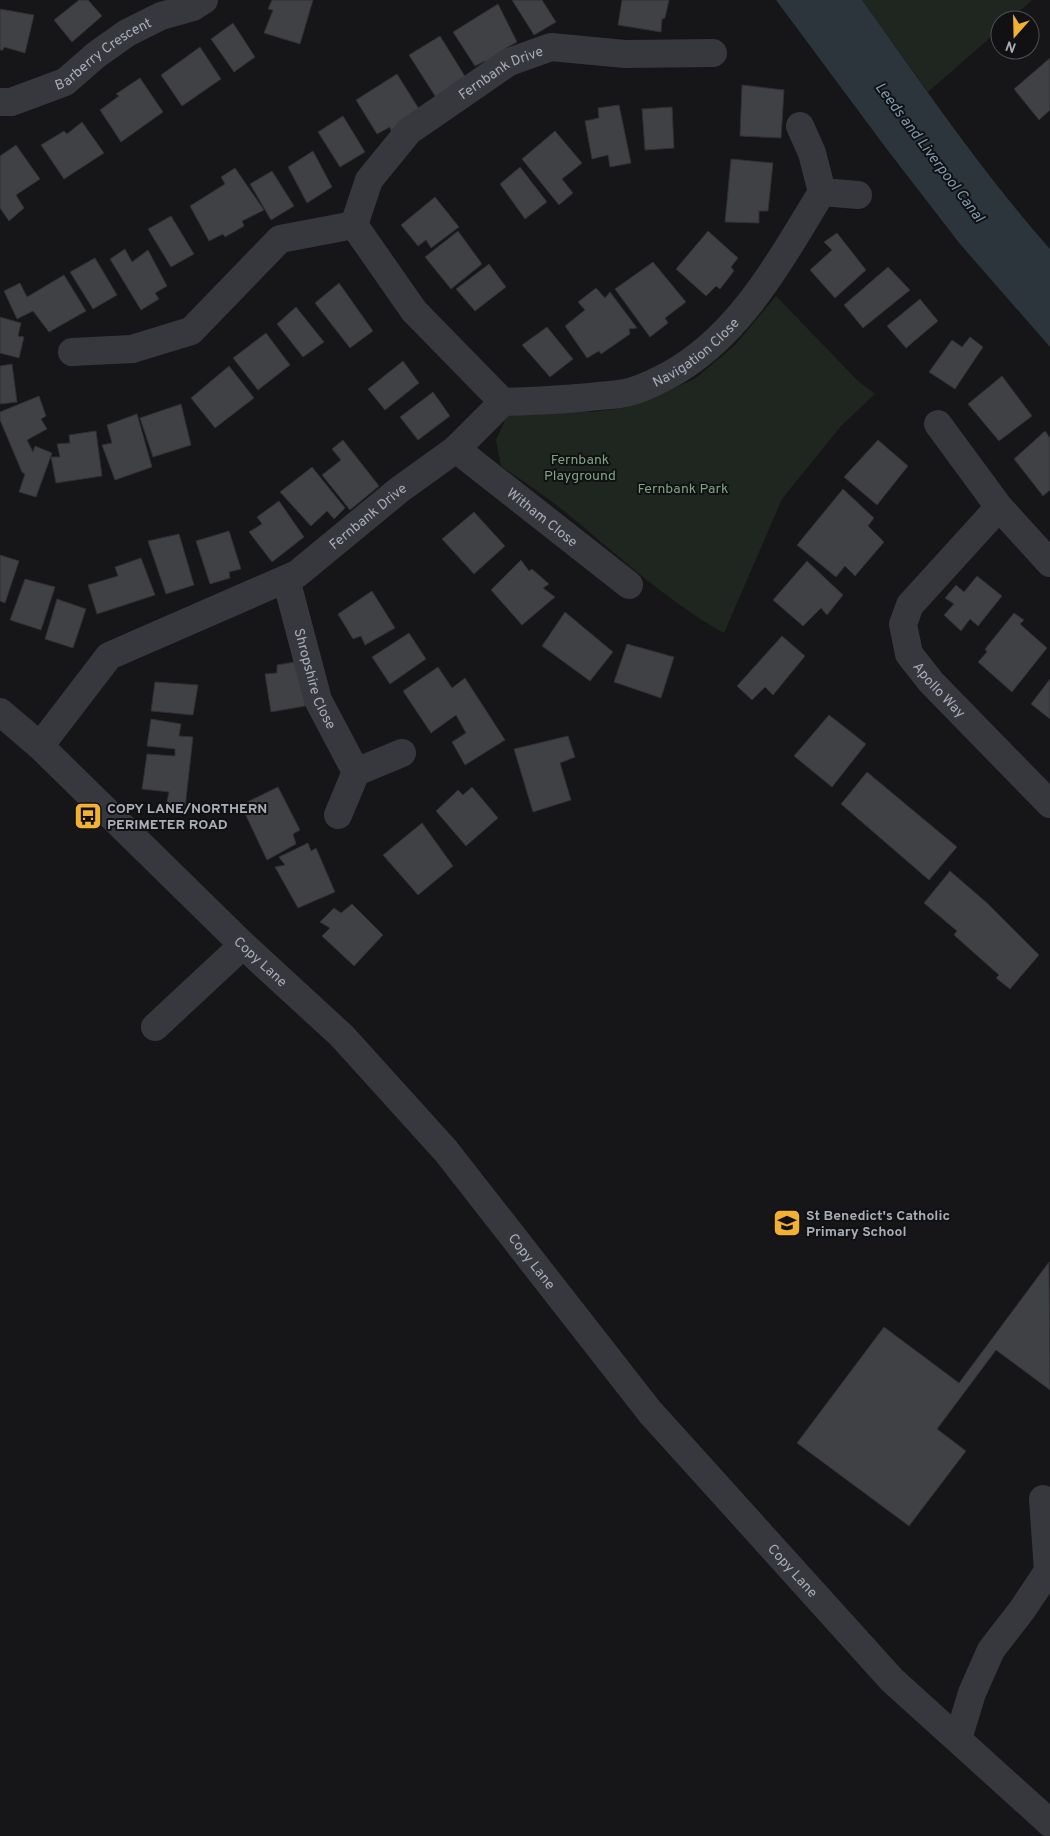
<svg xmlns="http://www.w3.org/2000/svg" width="1050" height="1836" font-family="Overpass,sans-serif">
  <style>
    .green { fill: #1e261f }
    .water { fill: #2c353c }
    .building { fill: #404145; stroke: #303034 }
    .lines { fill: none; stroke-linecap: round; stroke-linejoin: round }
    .minor { stroke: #37383d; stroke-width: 28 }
    .labels { text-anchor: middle; stroke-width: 4; stroke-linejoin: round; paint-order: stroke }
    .street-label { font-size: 14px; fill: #a8adb8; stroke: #111113 }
    .park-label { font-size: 14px; fill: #7fa381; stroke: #111113 }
    .poi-label { font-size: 14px; font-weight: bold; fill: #a8adb8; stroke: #111113; text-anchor: start }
    .water-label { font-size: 15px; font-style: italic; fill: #7f9bb3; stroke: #111113 }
  </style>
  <rect width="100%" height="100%" fill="#161618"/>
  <g class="green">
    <path d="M862,0H1032L1010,20H1000V29L928,92Z"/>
    <path d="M776,296L858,381L875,394L841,426L782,499L724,633C663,599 614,551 560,508C541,493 521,480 501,466L496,440L507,416L530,410L592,412L624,408L653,398L696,378L735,345Z"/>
  </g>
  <path class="water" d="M776,0H862C922,84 981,171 1050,249V347L960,244L886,148Z"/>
  <g class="building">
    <path d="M79,0H88L102,16L72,42L54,20Z"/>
    <path d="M272,0H313L300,44L264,33L273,10L268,9Z"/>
    <path d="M512,0H542L556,22L534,35Z"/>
    <path d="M622,0H669L665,18L662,19L661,32L618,25Z"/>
    <path d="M498,4L517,42L506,48L508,53L490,64L485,61L475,66L453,32Z"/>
    <path d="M0,9L34,15L25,53L4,47L3,50H0Z"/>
    <path d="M233,23L255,57L234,72L211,39Z"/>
    <path d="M440,36L471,86L437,99L409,55Z"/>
    <path d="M200,47L221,79L182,106L161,75Z"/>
    <path d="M1050,58V110L1039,120L1014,89Z"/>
    <path d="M397,74L419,109L391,131L390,127L377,134L356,100Z"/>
    <path d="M140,78L163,112L121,142L100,110L119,96L116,94Z"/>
    <path d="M742,85L784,90L781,138L740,136Z"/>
    <path d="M619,105L631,163L610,167L608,155L592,159L585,121L599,118L598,108Z"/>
    <path d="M672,107L674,148L645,150L642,109Z"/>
    <path d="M343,116L365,152L340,167L318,132Z"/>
    <path d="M82,122L104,153L64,179L41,145L64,131L67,134Z"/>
    <path d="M555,131L582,163L562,179L573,193L559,205L522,159Z"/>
    <path d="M16,145L40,179L16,195L24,208L9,221L0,208V156Z"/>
    <path d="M313,151L332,187L307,203L288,167Z"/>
    <path d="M731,159L773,163L768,211H759V223L725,222Z"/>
    <path d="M520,167L547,202L525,219L500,184Z"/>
    <path d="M235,168L264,210L242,221L244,226L225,237L223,234L209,241L190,206L225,184L221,177Z"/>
    <path d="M272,171L294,206L271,220L250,184Z"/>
    <path d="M435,197L459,227L431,248L426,240L418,246L401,225Z"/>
    <path d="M171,216L194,254L171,267L148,229Z"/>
    <path d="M458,231L482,264L451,289L425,257Z"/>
    <path d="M708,231L738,258L731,267L734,271L720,289L716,286L706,296L676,269Z"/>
    <path d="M837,233L866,270L835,298L810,270L832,250L824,242Z"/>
    <path d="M125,249L132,262L148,250L167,286L155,293L159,299L141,310L110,259Z"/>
    <path d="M95,258L117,295L93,309L70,272Z"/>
    <path d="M653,262L686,302L665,318L668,323L650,337L615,289Z"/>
    <path d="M489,264L506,287L475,311L456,289Z"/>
    <path d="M888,267L910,290L863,328L844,305Z"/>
    <path d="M64,275L86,311L49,332L33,311L17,319L4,291L20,283L27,297Z"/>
    <path d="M339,283L373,331L350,348L315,303Z"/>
    <path d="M596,288L605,298L610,292L637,328L629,329L630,334L601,354L599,351L587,358L565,326L585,310L578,302Z"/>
    <path d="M920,299L938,321L906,348L887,326Z"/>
    <path d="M296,307L324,342L303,357L277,324Z"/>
    <path d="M0,317L21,323L18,336L24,337L19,358L0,353Z"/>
    <path d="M547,327L573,359L550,377L522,345Z"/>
    <path d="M266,333L290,365L258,390L233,358Z"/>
    <path d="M970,337L983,347L955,389L929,372L952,340L962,347Z"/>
    <path d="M403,361L419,383L385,410L368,389Z"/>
    <path d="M12,364L17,402L0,404V366Z"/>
    <path d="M229,366L254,398L215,428L191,398Z"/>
    <path d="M1002,376L1032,416L999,441L968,404Z"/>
    <path d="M433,392L450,416L418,440L400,417Z"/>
    <path d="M39,396L46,416L41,419L47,429L27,440L33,452L35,446L52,453L36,497L19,492L25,474L22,472L0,420V412Z"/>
    <path d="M181,404L191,445L153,457L140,418Z"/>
    <path d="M137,414L152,467L115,480L102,445L112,443L107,425Z"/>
    <path d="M96,431L102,476L56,483L51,457H60L57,444L70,443L69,435Z"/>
    <path d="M1045,431L1050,438V490L1043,496L1014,459Z"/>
    <path d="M343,440L379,486L350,510L322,475L341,460L332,449Z"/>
    <path d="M878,440L908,466L877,505L844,477Z"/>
    <path d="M312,467L345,508L334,519L327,511L311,526L280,492Z"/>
    <path d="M843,489L874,518L868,526L884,542L855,576L845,566L836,577L797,545Z"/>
    <path d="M279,501L304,537L272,562L249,532L262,524L257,517Z"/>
    <path d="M474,512L505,546L474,574L442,539Z"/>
    <path d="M229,531L241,569L229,572L230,578L210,584L196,541Z"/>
    <path d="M179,534L194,585L166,594L148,541Z"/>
    <path d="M0,555L19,561L5,603L0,601Z"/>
    <path d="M141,558L155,595L97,614L88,585L118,576L115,567Z"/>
    <path d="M521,560L529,571L532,569L549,584L543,588L555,597L522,625L491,590Z"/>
    <path d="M807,561L843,595L827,615L821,608L803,626L773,600Z"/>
    <path d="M977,576L1002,596L978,626L970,619L961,631L944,615L954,604L945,598L956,585L964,592Z"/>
    <path d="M25,579L55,587L41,630L10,620Z"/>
    <path d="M372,591L395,628L365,645L361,636L353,639L338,614Z"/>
    <path d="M57,599L86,609L73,648L45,639Z"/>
    <path d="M565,612L613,652L590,681L542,646Z"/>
    <path d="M1014,613L1024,620L1020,624L1047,648L1012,692L978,662L987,652L985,649Z"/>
    <path d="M409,633L426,659L390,684L372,657Z"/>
    <path d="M782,636L805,656L773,695L765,687L752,700L737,686Z"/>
    <path d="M627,644L674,657L661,698L614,682Z"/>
    <path d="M301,661L305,706L271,712L265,674L277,673V665Z"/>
    <path d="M438,667L452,688L465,678L505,740L465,765L452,742L466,733L456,715L431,733L403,691Z"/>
    <path d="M1050,679V719L1031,704Z"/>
    <path d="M155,682L198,685L193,715L151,711Z"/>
    <path d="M829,715L866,744L832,787L794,756Z"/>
    <path d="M151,719L181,724L179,736L193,737L185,808L166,807L169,792L142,789L147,754L175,756V749L147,746Z"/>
    <path d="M568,736L575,757L560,763L571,800L533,812L514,749Z"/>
    <path d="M867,772L957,847L929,880L841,804Z"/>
    <path d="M278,787L300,830L293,834L296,844L267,860L241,805Z"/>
    <path d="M472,787L498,818L466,846L436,811L458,790L463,795Z"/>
    <path d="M422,823L453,866L418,895L383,855Z"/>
    <path d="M308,843L311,851L316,848L335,892L298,908L275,867L285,865L279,857Z"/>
    <path d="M950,871L987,903L1039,955L1010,989L996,978L999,975L954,935L957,931L924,903Z"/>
    <path d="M352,904L383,935L354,966L322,936L330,928L320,922L334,908L341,913Z"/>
    <path d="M1049,1262L1050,1390L996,1350L937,1429L966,1451L909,1526L797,1443L884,1327L959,1383Z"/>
  </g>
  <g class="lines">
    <g class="minor">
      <path id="s1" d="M0,102H11L65,82L96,55L127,33L161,16L193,7L204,0"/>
      <path d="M822,192L858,195"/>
      <path id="s2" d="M354,225L369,180L409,131L509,62L551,47L625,54L713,53"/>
      <path id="s3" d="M503,402C535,401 566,400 598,396C607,395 616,395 625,393C640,390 653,383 667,376C740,337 780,260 822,192L812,153L800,126"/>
      <path d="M938,424L999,507L1050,563"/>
      <path id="s4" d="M456,449L629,585"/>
      <path id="s5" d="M999,507L910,605L903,624L909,654L931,682L1050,804"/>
      <path id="s6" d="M286,579L318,700L356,772"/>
      <path id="s7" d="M0,712L40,746L243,945L342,1036L446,1151L650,1412L892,1680L1050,1823"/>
      <path id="s8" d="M40,746L109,656L297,574L399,490L456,449L503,402L414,311L354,225L280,239L191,331L132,349L72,352"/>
      <path d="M338,815L356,772L402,753"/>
      <path d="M155,1027L243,945"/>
      <path d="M958,1739L972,1693L991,1650L1022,1610L1048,1571L1043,1499"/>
    </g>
  </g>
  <defs>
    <g id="bus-square" transform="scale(1.4375)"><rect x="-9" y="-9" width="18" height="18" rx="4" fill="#f2b134" stroke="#111113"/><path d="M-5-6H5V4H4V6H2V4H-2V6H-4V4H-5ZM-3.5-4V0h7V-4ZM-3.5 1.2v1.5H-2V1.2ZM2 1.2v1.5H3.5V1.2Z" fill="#111"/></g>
    <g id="school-square" transform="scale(1.4375)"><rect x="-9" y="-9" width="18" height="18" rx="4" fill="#f2b134" stroke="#111113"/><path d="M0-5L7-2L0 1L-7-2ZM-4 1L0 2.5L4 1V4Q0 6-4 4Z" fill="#111"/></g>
  </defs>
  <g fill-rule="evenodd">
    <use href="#bus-square" x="88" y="816"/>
    <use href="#school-square" x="787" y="1223"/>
  </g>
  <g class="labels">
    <g class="street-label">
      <text dy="5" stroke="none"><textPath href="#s1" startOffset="116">Barberry Crescent</textPath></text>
      <text dy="5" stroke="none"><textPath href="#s2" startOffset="220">Fernbank Drive</textPath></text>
      <text dy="5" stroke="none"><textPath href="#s3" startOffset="205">Navigation Close</textPath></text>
      <text dy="5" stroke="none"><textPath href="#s8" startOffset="410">Fernbank Drive</textPath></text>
      <text dy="5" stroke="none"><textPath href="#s4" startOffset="110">Witham Close</textPath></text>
      <text dy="5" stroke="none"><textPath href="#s6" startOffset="104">Shropshire Close</textPath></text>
      <text dy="5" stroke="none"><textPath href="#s5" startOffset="230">Apollo Way</textPath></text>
      <text dy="5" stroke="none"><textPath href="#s7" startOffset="361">Copy Lane</textPath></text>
      <text dy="5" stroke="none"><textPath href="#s7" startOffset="766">Copy Lane</textPath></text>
      <text dy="5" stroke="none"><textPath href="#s7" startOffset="1171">Copy Lane</textPath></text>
    </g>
    <g class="park-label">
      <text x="580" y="464">Fernbank<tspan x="580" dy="16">Playground</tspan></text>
      <text x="683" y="493">Fernbank Park</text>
    </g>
    <g class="poi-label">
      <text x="107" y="813">COPY LANE/NORTHERN<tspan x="107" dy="16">PERIMETER ROAD</tspan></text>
      <text x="806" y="1220">St Benedict's Catholic<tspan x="806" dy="16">Primary School</tspan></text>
    </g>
    <g class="water-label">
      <text transform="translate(930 152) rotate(53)" y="5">Leeds and Liverpool Canal</text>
    </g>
  </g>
  <g transform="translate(1015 35) rotate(200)"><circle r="24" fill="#111113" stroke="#4d4f55"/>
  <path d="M0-4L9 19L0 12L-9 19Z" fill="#f2b134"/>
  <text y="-8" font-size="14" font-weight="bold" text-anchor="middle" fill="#a8adb8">N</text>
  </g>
</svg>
